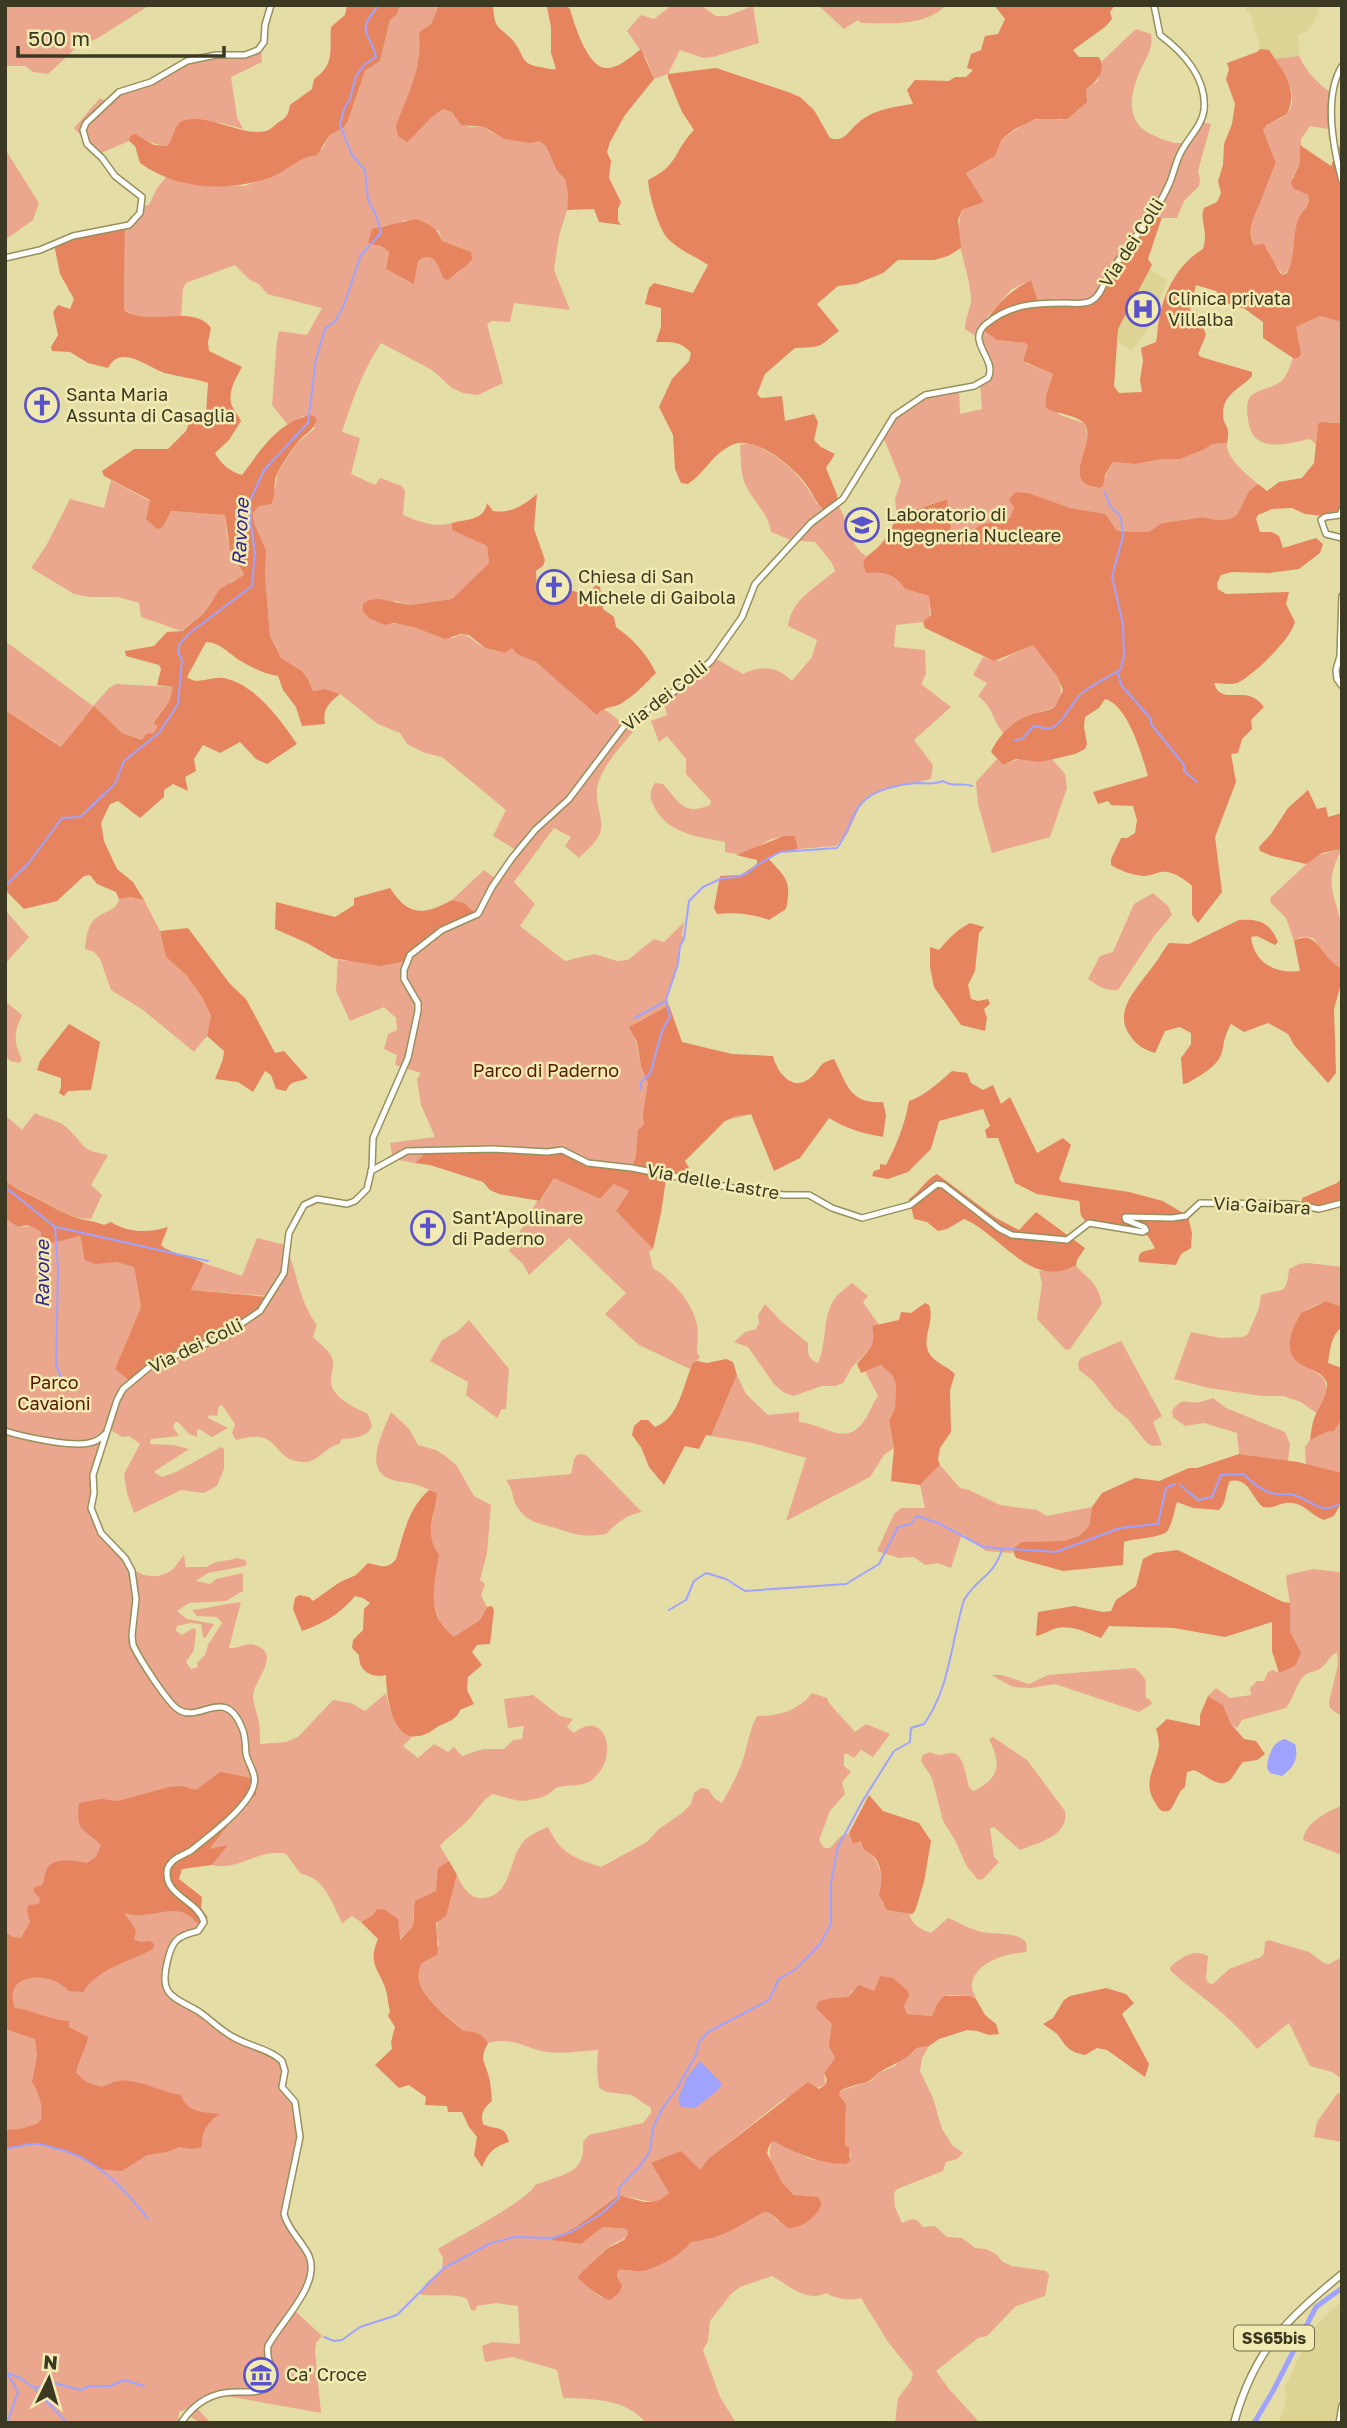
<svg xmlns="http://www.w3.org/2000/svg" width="1347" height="2428" font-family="'Golos Text',sans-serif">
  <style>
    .built { fill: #dcd394 }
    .green { fill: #eaa78d; fill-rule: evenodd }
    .forest { fill: #e6845f }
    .water { fill: #a0a3fe }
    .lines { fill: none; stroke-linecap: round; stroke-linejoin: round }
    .stream { stroke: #a0a3fe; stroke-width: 2 }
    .river { stroke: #a0a3fe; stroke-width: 5 }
    .secondary-casing { stroke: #98905c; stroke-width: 8 }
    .primary-casing { stroke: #98905c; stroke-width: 9 }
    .secondary { stroke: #fff; stroke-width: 5 }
    .primary { stroke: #fff; stroke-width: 6 }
    .labels { text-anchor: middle; stroke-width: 5; stroke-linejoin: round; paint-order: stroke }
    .shield { fill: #f2eab3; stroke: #736e4e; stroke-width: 2 }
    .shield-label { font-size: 16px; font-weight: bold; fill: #3c3923 }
    .street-label { font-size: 18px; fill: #3c3923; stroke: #f2eab3 }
    .poi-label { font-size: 18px; fill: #3c3923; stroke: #f2eab3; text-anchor: start }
    .park-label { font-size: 18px; fill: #561900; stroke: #f2eab3 }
    .water-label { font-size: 19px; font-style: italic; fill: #35268d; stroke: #f2eab3 }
  </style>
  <rect width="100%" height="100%" fill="#e5dda6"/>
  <g class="built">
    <path d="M1246,5H1320L1315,21L1306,32L1298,35L1299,56L1275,59L1269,50L1260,49L1251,15L1246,10Z"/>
    <path d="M1150,269L1167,280L1148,329L1132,350L1118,343V329Z"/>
    <path d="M1342,2301V2423H1279L1287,2396L1284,2389L1311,2332L1315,2326Z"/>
  </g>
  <g class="green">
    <path d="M5,5H150L98,38L76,48L48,74L33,72L25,66H5Z"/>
    <path d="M400,5H439L431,24L419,32L421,50L413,84L407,142L433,115L443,109L452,112L469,127H484L491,132L517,141H539L546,146L557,171L565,179L568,194L567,210L559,236L554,270L570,310L514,303L510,322L492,321L487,324L503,383L478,395L463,393L452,388L432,370L381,343C360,376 354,397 342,432L360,438L351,474L375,485L380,478L402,486L405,491L403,515C421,522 433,528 452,523L453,530L487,546L489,563L452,599L410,605L395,601L363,612C379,628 396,621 415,627C428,631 440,635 453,638C468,630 470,640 483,647C489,650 498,651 505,653L512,647L536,662L598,714L603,708L622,723L635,729C622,746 604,763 598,784C593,801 605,820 600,833C596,843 586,851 579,858L565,846L571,837L554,828L514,882L535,904L520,926L565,961L594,954L617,961L628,960L654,939L664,942L684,922L682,936L684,939L680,946L678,964L667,999L669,1005L636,1023L635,1037L641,1066L704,1107L768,1065H777L779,1097L752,1114L731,1119L650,1147L632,1168L480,1151L426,1152L415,1163L393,1159L390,1143L435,1137L421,1105L417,1079L421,1073L395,1065L397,1055L384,1049L388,1034L397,1030L396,1018L384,1007L350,1021L336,991L338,959L344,961L464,903L452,900L484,870L495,878L516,850L493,836L506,810L442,757L425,753L407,744L400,733L378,724L340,694L325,689L313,691L308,679L302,671L281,658L270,636L265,576L266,550L254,523L253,513L276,486L277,474L296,444L315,428L303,416L288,425L272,405L277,340L279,331L307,335L322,308L267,294L259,284L250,280L235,265L186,283L183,288L181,317L141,318L124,310L125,224L132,222L141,206L149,205L157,188L166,177L188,184L245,186L282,172L304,157L323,148L329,136L344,127L348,121L365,71L380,61L390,20L397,14ZM405,220L439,231L442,241L470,252C467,266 459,277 443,278C439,266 433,249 418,261L414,283L386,269L389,252L381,246L382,226L399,224Z"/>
    <path d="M672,5H700L716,16H727L753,6L759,43L713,57L703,58L680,50L668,74L654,79L646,58L627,31L641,15L654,19Z"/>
    <path d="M818,5H946C925,27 889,23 861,23L858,20L844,29Z"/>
    <path d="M1136,29L1151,34C1151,38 1152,42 1151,45C1150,54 1143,63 1140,71C1129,96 1125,124 1155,136C1168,141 1173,145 1187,142L1200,121L1211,124L1198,171L1200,180L1199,186L1184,201L1177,218H1153L1094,301L1039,304L1031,280L1012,289L987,317L997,340L1025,343L1028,346L1026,363L1053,374L1046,396L1060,415L1084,423C1092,438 1081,455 1080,472L1091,487L1099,488L1113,462L1135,464L1162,459H1180L1203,450L1213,444L1227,443C1225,457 1247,475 1258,484L1249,491L1237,515L1230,519L1216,520L1203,517L1188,519L1162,523L1150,532H1145L1116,530L1106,514L1070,508L1029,493L1016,492L1013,514L1010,518L981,525L973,531L952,535L946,499L897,516L895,499L901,481L885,441L881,439C903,401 919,398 959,388L960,414L982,409L980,383L991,373L980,339L965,329C965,315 972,308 971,297C969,268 952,240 962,210L984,202L966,173L995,156L1002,139L1030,120L1053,118L1062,120L1085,94L1086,89L1098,81L1102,61Z"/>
    <path d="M261,50L262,62L231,77L237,117L243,129L221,123L187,120L175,129L171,143L167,146C151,145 144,137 130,136L129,141L99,154L74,128L100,98L110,104L120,93L147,84L181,66L215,55L230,52L238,55Z"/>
    <path d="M1299,56C1306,71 1317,84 1332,93V127L1328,129L1310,126L1301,139L1300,163L1292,178L1299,190L1308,195C1310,207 1302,210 1299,220C1295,236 1297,265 1283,275L1271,259L1267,248L1254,245C1244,228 1258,212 1263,195C1268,184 1271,173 1276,163L1263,130C1269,122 1275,122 1283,117C1303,104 1286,72 1275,59Z"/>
    <path d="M5,149L39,203L33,220L5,240Z"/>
    <path d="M1320,316L1341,321L1340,423L1331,422L1318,424L1316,444L1310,439C1285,444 1252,455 1248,419C1247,412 1246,403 1250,397C1255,390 1272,388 1280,382C1287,377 1290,366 1293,358H1298L1296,327Z"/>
    <path d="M750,443C780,455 802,475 817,504H838C848,521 848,544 866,556L863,562C878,573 894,572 905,589L929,596L930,616L923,622L896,625L894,647L925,650L926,674L921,684L951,707L914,740L933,765L931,779L876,792L861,803L848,833L836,846L798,849L795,836C788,837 779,837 772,839C754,847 747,858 725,852V842C698,837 665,833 653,804C649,796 650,790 655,783L663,784C680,803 684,816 710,805L711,801L686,774V759L667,736L659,742L651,721L667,715L663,698L685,683L713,657L743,674C762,665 777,666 792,681L812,657L817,640L788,626C792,598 816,588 835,571L832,563L815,542L791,540L771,532C769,515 755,503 747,488C740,475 741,460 740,445Z"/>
    <path d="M111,480L150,501L146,519L163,527L171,511L225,515L227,537L235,559L244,576L232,581L212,600L204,613L181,631L141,617L139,603L118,597H90L74,594L31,568L46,546L70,499L104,508Z"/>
    <path d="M5,641L93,706L109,688L116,684L173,687L169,702L153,722L158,726L154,734L142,740L122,733L94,706L62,747L5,710Z"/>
    <path d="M1033,644C1048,664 1072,683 1055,707L1024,717L1004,734C992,721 994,708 978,696L987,683L973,675L983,657L999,661Z"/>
    <path d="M1022,758L1041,762L1052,759L1065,774L1067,788L1050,837L992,853L978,804L976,782L997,759L1003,765Z"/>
    <path d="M1342,849C1322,886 1336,893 1342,929C1344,941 1342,955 1342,968L1332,963L1313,938L1300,937L1294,941L1286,918L1271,903L1270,898L1315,856Z"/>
    <path d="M1153,893L1168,906L1172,915L1154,936L1118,990C1106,992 1097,985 1088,979L1100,956L1113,952L1134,904Z"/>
    <path d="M131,897L144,900L160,931L166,957L186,975L202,997L211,1016L207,1036L194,1052L143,1010L111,990L100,959L94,952L85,949C86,940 87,928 93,921C102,910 116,913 119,899Z"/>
    <path d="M5,910L29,937L5,964Z"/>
    <path d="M5,1001L22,1015C14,1032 13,1042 22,1059L19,1063L10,1061L5,1055Z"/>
    <path d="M35,1113C46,1119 56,1119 66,1127C85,1144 79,1150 108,1155L91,1185L102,1195L91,1219C71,1219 57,1209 39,1199C27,1193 17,1189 5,1180V1115L22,1130Z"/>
    <path d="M554,1178L600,1199L614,1184L629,1191L616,1211L653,1249L649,1252L653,1268C671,1279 693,1302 697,1325C699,1333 697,1344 697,1353L700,1357L690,1369L639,1345L605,1314L626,1293L569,1238L529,1275L523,1264L509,1251L537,1201H541Z"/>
    <path d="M5,1218L18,1227L34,1226L41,1232L40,1245L80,1236L82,1247L134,1267L141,1307L115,1369L153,1362L213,1340L268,1296L191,1290L204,1263L242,1276L257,1238L286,1245C297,1272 299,1302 317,1325L313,1337C319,1343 329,1350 332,1358C335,1366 331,1373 331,1381C331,1397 355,1408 368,1414L372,1426C367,1438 354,1438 342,1439L339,1444C324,1448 319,1461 306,1462C279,1462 281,1445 264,1438C255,1435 245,1438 236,1440L232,1433L235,1424L222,1405L219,1406L217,1416L209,1415L208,1418L228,1428L212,1437L199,1429L197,1430V1437L189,1434L178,1422H175L173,1427L179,1436L151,1439L150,1444L173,1445L189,1449L155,1471V1473L162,1477L176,1472L221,1447L224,1449V1469L217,1486L204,1493L181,1490L134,1513L127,1493L124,1474L140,1444L129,1436L122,1437L111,1430L102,1439L91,1476L93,1493L90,1514L94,1524L125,1561L131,1573L136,1621L139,1604L134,1570C146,1578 161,1579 173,1569C177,1565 180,1559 184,1555L186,1567H207C212,1561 229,1561 237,1558L245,1560L247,1563L245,1566L208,1573L196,1581L210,1584L216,1579L243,1573V1591L226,1601L189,1603L177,1611L187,1619L214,1624L205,1638L203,1637L201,1624L190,1623L177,1626L176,1631L182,1635L193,1628L196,1630L194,1650L186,1662L191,1669L198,1667L197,1663L205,1655L208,1645L222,1623L217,1617L197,1616L192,1610C209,1608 224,1604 241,1602L229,1648C239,1649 246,1642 255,1645C283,1654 253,1681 253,1696C253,1705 258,1714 259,1722C260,1729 260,1737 260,1744L286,1742L298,1737L333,1700L351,1703L365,1711L386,1693C390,1713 394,1726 413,1736L403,1746L418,1758L434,1744L448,1752L454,1747L462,1756L483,1749H504L513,1740L522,1739L524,1726L508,1728L504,1699L533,1695L560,1716L573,1719L567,1727L574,1733C606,1707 621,1758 591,1781C581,1787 569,1784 559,1787C551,1790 556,1789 550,1793C545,1797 535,1799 529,1800C519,1803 503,1796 492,1794C481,1801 475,1814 465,1823C457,1831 448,1836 440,1846L449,1861L446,1865L436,1891L413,1915V1926L399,1940L373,1915L361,1922L352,1916L342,1923C333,1904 324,1877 301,1874L286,1854C260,1847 239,1872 212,1865L227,1846L208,1850L222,1831L256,1795L257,1782L169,1863L202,1923L199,1929L173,1937L164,1984L174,1996L209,2014L218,2029L283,2058L281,2086L294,2102L298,2139L282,2212L308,2259L311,2276L292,2308L322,2336L316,2343L315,2351L321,2413L221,2395L213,2397L196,2407L211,2423C200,2423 191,2421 187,2409L179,2412L178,2423H5Z"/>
    <path d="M1308,1263L1342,1267V1307L1326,1301C1289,1314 1291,1328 1298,1362C1313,1372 1333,1375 1324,1398C1322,1404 1321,1408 1316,1413L1301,1402L1283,1396H1262L1209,1388L1174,1379L1191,1332L1221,1338L1243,1337L1248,1334L1259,1308L1261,1295C1282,1287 1286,1298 1289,1269L1299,1264Z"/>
    <path d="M1076,1266C1090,1281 1097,1281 1102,1304L1070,1349L1066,1350L1037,1319L1042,1283L1039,1271L1071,1269Z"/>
    <path d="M852,1283L868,1296L863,1302L879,1325L873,1346L852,1367L843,1383L835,1386H822L793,1396L783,1392L774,1384L748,1347L734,1342L745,1332L756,1329L759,1323L758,1315L765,1304L782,1322L808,1343C808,1353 807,1359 818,1363C827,1343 822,1316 835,1298C839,1293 846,1288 852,1283Z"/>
    <path d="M469,1320L509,1369L506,1409H502L497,1418L466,1395L468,1382L430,1361L442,1340L458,1331Z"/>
    <path d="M1121,1341L1162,1416L1153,1422L1162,1445L1152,1446L1146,1442L1128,1419L1115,1409L1093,1381L1079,1370L1078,1363L1081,1358Z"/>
    <path d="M882,1365L892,1375L896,1383L895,1408L889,1421L894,1448L884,1455L870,1477L786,1521L806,1458L753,1443L711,1436L737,1375L746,1394L768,1415L799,1412V1422C825,1424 845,1448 864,1421C870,1413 872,1404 878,1396L865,1371Z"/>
    <path d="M1213,1398L1226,1408L1285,1432L1290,1444L1288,1461L1239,1454L1237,1433L1204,1423L1185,1426L1173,1417L1172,1411C1184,1395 1186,1405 1200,1402C1205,1401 1209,1399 1213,1398Z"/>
    <path d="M391,1412L409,1429L418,1445L436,1450L444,1455L457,1466L474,1496L491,1505L487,1553L480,1580L485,1584L481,1595L487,1607L480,1620L454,1638L442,1627L434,1605L432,1591L435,1577L430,1534L437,1493C428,1489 419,1485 410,1483C405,1482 399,1482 393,1480C361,1471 383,1432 391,1412Z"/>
    <path d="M1342,1419V1473L1306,1465L1305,1447L1310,1440C1319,1437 1324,1431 1334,1431Z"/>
    <path d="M578,1454L586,1455L642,1512C626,1515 617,1523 606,1534C581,1538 575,1534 552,1527C537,1523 525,1521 516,1505C512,1497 513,1489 506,1480L571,1474L574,1459Z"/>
    <path d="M940,1465L960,1488L969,1490L1000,1505L1037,1510L1047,1516L1092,1507L1089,1526L1079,1536L1063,1541L1034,1542L1012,1548V1553L986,1551L962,1534L951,1568L937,1563L925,1565L914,1557L899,1558L877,1551L894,1514L901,1508H925L920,1485Z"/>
    <path d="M1313,1569L1339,1572L1342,1570V1717L1330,1708L1329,1702L1338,1665L1337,1652C1329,1656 1328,1663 1321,1668C1315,1673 1307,1671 1302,1678C1295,1687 1293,1700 1286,1708L1242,1720L1237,1728L1231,1724L1223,1705L1208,1696L1216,1688L1230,1698L1251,1695L1250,1688L1257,1681H1264L1268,1672L1273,1670L1279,1673L1295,1666L1299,1649L1290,1631V1603L1286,1578L1287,1575Z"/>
    <path d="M1135,1668C1151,1683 1144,1680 1146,1698L1150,1700L1152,1704L1139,1712L1055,1684L1031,1688L1013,1687L991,1675H1002L1029,1684L1048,1675Z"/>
    <path d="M812,1693L827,1698L829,1703L855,1732L866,1724L890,1734L873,1757L861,1750L854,1758L846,1753L844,1755V1766L851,1772L842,1782L845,1794L830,1811L819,1840L824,1848H830L841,1836L849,1833L853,1843L862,1841C872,1853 882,1866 882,1883C882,1898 877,1895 888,1910L909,1913C912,1925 920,1929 931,1933L948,1918C958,1922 968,1928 978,1931C995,1936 1013,1930 1026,1942L1027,1952C1009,1953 977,1960 972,1983C971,1988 974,1993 976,1999L970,1996L948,1995L937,2004L932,2016L907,2014L904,2006L909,1996L880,1976L874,1991H852L848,1997L831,1998L816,2008L833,2024L830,2039L835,2058L824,2073L825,2085L784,2099L708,2159L699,2171L651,2163L669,2193L660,2202H652L619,2195L577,2226L552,2240L581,2244L603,2227L627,2229L628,2234C623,2241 620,2240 613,2244C598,2254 590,2267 582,2282L602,2298L617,2277L618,2270C626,2269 634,2273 641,2270C656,2266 681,2255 690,2242C723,2239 737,2227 764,2212L770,2213L778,2221C797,2219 814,2222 822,2203L818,2197C811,2197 802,2197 796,2195C781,2190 761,2154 774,2140L810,2159L846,2164L851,2156L849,2148L845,2146L846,2104L838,2095L840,2091L871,2081L877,2074L895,2066L901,2058L913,2053L917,2048L929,2046L922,2058L920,2071L933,2098L942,2129L952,2145L963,2153L957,2159L946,2162L943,2171L897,2189L894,2193L895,2207L902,2223L912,2219L917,2220L923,2227L935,2226L947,2237L962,2238L975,2248L986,2249L996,2254L1003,2262L1012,2266L1046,2271L1049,2275L1045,2296L1016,2306L987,2336L978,2338L936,2371L949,2389L980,2423H895L898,2398L911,2381L913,2373L888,2342L861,2298C850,2301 836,2299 826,2293C807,2303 788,2285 772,2276L740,2287L731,2294L710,2321L708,2341L703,2350L720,2397L736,2423H646C625,2398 592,2399 563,2398L557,2370L513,2357L485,2362L482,2346L492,2342L520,2344L518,2306L496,2303L477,2306L475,2311L471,2310L467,2299C453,2292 434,2298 419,2294L427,2282L442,2270L443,2258L438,2249C456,2238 529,2200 535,2185C561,2174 586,2175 583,2142L589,2135L643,2123L651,2113V2108L632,2095L607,2092L599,2088L597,2069L598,2050C580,2051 560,2055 542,2051C520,2046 513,2037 488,2043C482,2033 475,2031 464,2031C451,2020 422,1997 419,1981C418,1975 419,1970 421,1964L430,1959L439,1944C429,1916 453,1902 457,1875C463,1887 469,1900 485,1898C513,1893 508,1858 524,1841C530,1834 539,1831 548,1827C561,1854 574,1858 601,1867L647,1842L659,1829L682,1813L691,1804L694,1793L701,1788L708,1789L714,1798L722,1803C731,1787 740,1771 745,1753C749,1739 750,1729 757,1716C779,1716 798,1711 812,1693Z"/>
    <path d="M993,1737L1027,1760L1065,1811C1069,1837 1038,1842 1020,1850L994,1827L990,1828L994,1857L999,1862L983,1879L978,1880L966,1865L955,1840L943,1821L932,1778L921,1761L923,1755L930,1752C942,1758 942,1753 952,1753C964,1753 967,1780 969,1788L974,1791C1001,1777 1001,1764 989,1739Z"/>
    <path d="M1342,1806V1855L1303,1840C1305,1823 1327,1811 1342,1806Z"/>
    <path d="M1268,1940L1309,1952L1324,1963L1329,1964L1342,1957V2079L1332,2072L1310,2066L1289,2023L1257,2049C1240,2028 1221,2011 1200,1995C1189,1986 1180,1980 1170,1970L1171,1966C1182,1957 1194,1948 1208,1956L1206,1978L1208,1983L1213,1984L1229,1969L1261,1957L1264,1953L1265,1942Z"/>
    <path d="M1342,2092V2142L1314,2137L1317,2122L1337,2094Z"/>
  </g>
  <g class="forest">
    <path d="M347,5H400L397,14L390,20L380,61L365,71L348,121L344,127L329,136L317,155C298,157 287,172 269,178C228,192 177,190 140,163L135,146L129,141L130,136L135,134L154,145L167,146C175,139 172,124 185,120C210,114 243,137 266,131C272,129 274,125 279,122C287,117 288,115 290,105L312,89L314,79C336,64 329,50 331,27L345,15Z"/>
    <path d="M439,5L493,6C495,33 499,24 514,42C525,56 520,64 540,67C547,68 550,70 556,69L551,53V27L547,7L566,5L570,9C574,24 588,68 606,68C618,69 632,56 641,49L654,79L625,115L610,142L607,152L611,161L609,178L621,202L618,209V221L621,225L599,222L594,209L567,210L568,194L565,179L557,171L546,146L539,141L530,143L505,139L484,127L461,125L452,112L443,109C426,119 420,132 407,142L398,136L396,126C408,94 423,67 419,32L431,24Z"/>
    <path d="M994,5H1115L1110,12L1112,19L1105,27L1073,50L1079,57H1099C1107,70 1097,82 1086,89L1087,102L1067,119H1035L1015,129L1002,139L995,156L966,173L984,202L962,210L958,220L961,248L948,256L934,260H898L883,273L856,284L838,286L817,304L839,331C815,349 826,346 795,348L765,374L757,394L761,398L782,396L785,421L814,414L818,422L814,440L821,447L835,454L826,468L837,495L838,504L828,511C816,506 815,497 808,487C795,468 755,434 732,445C711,455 705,473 688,484L681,483L675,469L673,435L659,407L672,379L689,361L691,353C681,341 672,342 656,342L661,327V308L645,304L649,288L654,283L693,293L708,265C695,256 674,248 665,235C657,222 649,195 648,180C679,165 673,152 694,130L682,112L668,78V74L716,68L788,92L800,97L814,110L830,138C845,143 848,131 858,123C874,109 893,107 913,104L907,90L915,80L949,81L955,77H966L973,70L967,68L971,54L981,50L985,36L998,34L1005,19Z"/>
    <path d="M1260,49L1269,50C1283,70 1299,89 1287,114L1267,125L1263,130L1276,163C1271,173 1268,184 1263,195C1258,212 1244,228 1254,245L1264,244L1280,273L1283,275L1287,273C1296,256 1292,237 1298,220C1302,209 1311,208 1308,195L1293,188L1291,182L1300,163V145L1331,166L1342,141V322L1320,316L1296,327L1301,354L1298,358H1293L1263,338V322L1245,309L1226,303L1216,291L1196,285L1190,310L1199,315L1206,335L1198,354L1201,357L1252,372V376C1241,389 1222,393 1223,416C1224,428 1231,424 1227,443L1213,444L1203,450L1180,459H1162L1135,464L1113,462L1105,475L1103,486L1099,488C1056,483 1101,440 1083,422C1077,416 1056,413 1046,408V396L1053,374L1023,361L1028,346L1025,343L997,340L982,329C991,308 1011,290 1031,280L1039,304L1089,302L1102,288L1149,220L1162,217L1148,259L1152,265L1118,329L1114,386L1119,393L1142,392L1140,380L1143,361L1141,348L1156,342C1158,335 1157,327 1159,320C1164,291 1178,264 1203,249C1209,230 1199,222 1204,208L1217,202L1221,193L1218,181L1223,165L1224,144L1232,124L1235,104L1226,79L1229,69L1227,63L1257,52Z"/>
    <path d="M416,219C429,224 437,227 442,241L471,252L472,259L467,265L448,280L443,278C439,266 433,249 418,261L414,284L386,269L389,252L381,246L368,243L372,229Z"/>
    <path d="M125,224L124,310C149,328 193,303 211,328L208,342L209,351L242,367C236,378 227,392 232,406C234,411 239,416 241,421L229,440L215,453C220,463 230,472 242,475C261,450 278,421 312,415L317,419C314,431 304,434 296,444C290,452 283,463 278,472C272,482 277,494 271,504L259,506L253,513L254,523L266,550L265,576L270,636L281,658L302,671L308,679L313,691L325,689L340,694C329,703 322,709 325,724L302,726L296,707L283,690L278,676C265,674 252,668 241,661C229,654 220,642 206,642L187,677C198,686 210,676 224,678C256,685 280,719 297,744L267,764L256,759L240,742L220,753L203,745L194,759L196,771L185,777L188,791L173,784L164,790V797L140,818L118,801L110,804L101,823L104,841L117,869L133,882L144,900L131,897L119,899L116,892L97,884L90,875L84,876L57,901L24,909L5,890V710L61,747L94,706L122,733L142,740L146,734L154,733L158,726L153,723L169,702L173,687L157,685L161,669L159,665L126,656L125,651L154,646L167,632L182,631L204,613L220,589L244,575L230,550L225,515L171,511L163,527L157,529L146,519L150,500L104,476L102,471L134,449H168L186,431L191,418L206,414L208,383C194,378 179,377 165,373C148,368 121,343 108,368L88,363L70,352L52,351L51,347L58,335L53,312L58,305L70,309L74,299L60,274L54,244Z"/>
    <path d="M1342,417V518L1305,514L1292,508L1272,509L1258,515L1256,519L1260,532H1272L1279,536L1283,548L1316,538L1323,544L1320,553L1299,569L1269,573L1232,572L1221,575L1217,583L1218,589L1226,594L1289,592L1286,604L1295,622C1291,639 1254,675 1237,683C1230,685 1221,683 1214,683C1221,708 1247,682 1264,707L1251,720L1252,729L1242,739L1238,753L1231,754L1236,782L1215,837L1222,892L1198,923L1192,915V886C1185,879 1171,870 1161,872C1155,873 1150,876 1144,876C1133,875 1120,871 1111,865V859L1121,838H1127L1135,833L1137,820L1133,806L1111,805L1108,801L1098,804L1093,792L1148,776C1142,755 1128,705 1105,699L1099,708L1085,717L1084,727L1087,744L1085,749L1075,754L1041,762L1016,759L1003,765L991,752C997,738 1013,721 1027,716C1036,712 1046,712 1055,707L1063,690L1057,676L1033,645L994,661L925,628L923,622L931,615L929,596L905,589C895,574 884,571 866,573L863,562C867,554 873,553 879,546C888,537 892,527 897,516L947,499L952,535L973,531L980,525L1010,518L1014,508L1009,499L1016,492L1029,493L1070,508L1106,514L1116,530L1121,531L1149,532L1162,523L1203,517L1216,520L1230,519L1237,515L1249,491L1258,484L1267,491L1279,482L1302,478L1314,463L1318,424L1321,422L1340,423Z"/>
    <path d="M537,494L534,529L545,560L543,566L536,571L537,589L550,604L563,599L570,590L586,595L596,585L600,587L603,609L614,617L616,627C633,639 647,654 656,673C645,684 635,695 622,703C612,709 605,705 597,715L536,662L517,654L512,648L505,653L485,648L469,635L461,634L445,639L414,627L394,623L384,625L369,618L363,612V604L369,600L379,599L410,605L452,599L489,563L487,546L452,530V523C466,519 484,521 487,503L493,511C511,514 524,505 537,494Z"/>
    <path d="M1308,790L1317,809L1326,807L1328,817L1342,813V849L1322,853L1306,864L1272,856L1260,851L1259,847L1271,834L1288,808Z"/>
    <path d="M784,836H795L798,849L780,852L768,858C786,878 792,880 786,909L769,920C753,914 734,912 717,914L714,908L720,876L741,875L757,864V860L736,855Z"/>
    <path d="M390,888C408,916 423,916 452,900L464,903L479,917L445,930L406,961L380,966L333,958L307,943L275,929L276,902L335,917L354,905V898Z"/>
    <path d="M1239,920C1259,919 1270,922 1278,942L1275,945L1257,936L1251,937C1254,963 1275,974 1300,971L1294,941C1319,927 1322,962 1342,968V980L1334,1009L1336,1073L1328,1083L1294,1045L1288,1034L1268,1023L1244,1032L1231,1024C1224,1037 1225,1039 1222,1052C1218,1067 1200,1075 1188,1083L1183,1084L1181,1058L1191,1044V1033L1180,1027L1165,1031L1155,1053C1143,1049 1136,1045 1129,1034C1113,1010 1139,986 1153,966C1159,959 1163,950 1169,943L1189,944Z"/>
    <path d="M970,923L984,927L979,933L975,971L968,985L971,999L978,1001L988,999L990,1004L984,1009L987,1018L985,1031L961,1025L934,987L930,967V947L939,950C948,939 958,929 970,923Z"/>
    <path d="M188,928L230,984L246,999L275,1053L284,1051L308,1078C298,1083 291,1079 286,1091L276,1089L271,1075L265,1071L253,1092L238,1082L215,1079L223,1059L224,1051L207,1036L211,1016L202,997L186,975L166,957L160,931Z"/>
    <path d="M669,1005L682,1042L732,1054L773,1056C776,1071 792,1092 809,1079C821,1070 817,1063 834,1059C847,1084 849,1104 883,1102L886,1115L883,1137C863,1133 846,1129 829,1118L800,1158L774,1171L751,1114L735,1116L725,1121L685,1161L698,1183L666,1179L661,1213L653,1249L616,1211L629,1191L614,1184L600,1199L554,1178L540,1201L499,1194L490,1190L483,1182L430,1165L415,1163L426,1152H558L573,1154L589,1161L632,1168L636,1156L638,1130L644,1125L643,1114L648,1083L641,1066L637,1042L629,1027Z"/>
    <path d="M69,1024L100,1042L91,1090L68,1091L64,1096L59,1093L61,1087V1078L37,1070L40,1061Z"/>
    <path d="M952,1071L967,1073L971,1083L983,1090L993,1085L1001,1104L1010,1097L1037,1153L1063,1138L1071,1145L1059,1179L1062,1182L1129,1192L1163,1201L1188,1216L1192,1233L1191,1248L1181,1254L1176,1265L1139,1262C1137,1249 1147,1252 1155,1248L1148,1236C1130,1228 1094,1235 1082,1217C1079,1213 1081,1205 1079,1201L1037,1194L1015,1183L998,1138H987L985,1130L990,1126L983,1109L939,1121L931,1149L908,1172L888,1179L872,1176L874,1171L880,1169V1164L886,1165C897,1144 905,1124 909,1101C925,1096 939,1082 952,1071Z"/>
    <path d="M937,1174L996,1218L1019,1230L1036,1212L1085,1248L1077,1260L1076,1266C1029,1289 1002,1235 964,1219L947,1229L938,1231L927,1222L914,1219L909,1199C920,1192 926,1179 937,1174Z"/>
    <path d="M1342,1178V1205C1330,1213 1315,1214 1302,1207V1198L1337,1183Z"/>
    <path d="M5,1180C16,1189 26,1193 38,1199C52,1206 63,1214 78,1218C87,1221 95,1221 104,1225L111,1222C128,1233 149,1233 168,1227L161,1245C167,1252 193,1258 204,1263L191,1290L269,1297L259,1310L213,1340L163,1357L130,1381L115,1369L141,1307L134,1267L117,1262L95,1264L85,1260L80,1236L40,1246L41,1232C32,1225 28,1224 18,1227L5,1218Z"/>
    <path d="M1326,1301L1342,1307V1327C1331,1335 1330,1350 1328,1363L1342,1368V1419L1334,1431C1324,1431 1319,1437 1310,1440C1311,1432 1312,1423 1315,1416C1320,1405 1327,1396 1327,1383C1322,1371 1310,1370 1300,1364C1282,1352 1292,1328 1301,1313Z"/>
    <path d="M925,1303L929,1305C936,1322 919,1340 931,1356C938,1364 948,1367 955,1374L950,1390L951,1432L940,1448L938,1459L940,1465L920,1485L891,1481L894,1448L889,1421L895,1408L896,1384L892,1375L881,1365L861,1373L857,1364C869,1349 877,1347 872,1326L899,1320L901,1312L911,1313Z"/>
    <path d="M726,1359L733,1362L737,1375L711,1436L706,1435L699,1449L685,1446L664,1485L649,1467L641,1447L632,1435L634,1426L641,1420H648L655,1427C680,1418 683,1384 693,1363L697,1361L707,1363Z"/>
    <path d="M1239,1454L1298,1462L1342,1473V1501L1334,1516L1324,1520C1310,1515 1303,1501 1286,1503C1277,1504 1274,1509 1263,1507C1251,1497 1249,1477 1230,1481C1225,1490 1227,1503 1219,1510L1193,1508L1177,1502C1174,1510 1173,1522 1168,1530C1164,1538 1135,1538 1124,1542L1123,1565L1063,1571L1016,1558L1012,1549L1022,1542L1063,1541L1079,1536L1089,1526L1092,1507L1102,1493L1135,1478L1159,1481L1189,1468H1197Z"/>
    <path d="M429,1490L437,1493C435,1517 423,1533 439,1555C434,1587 425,1615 454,1637L480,1620L487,1607L492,1606L494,1610L490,1644L477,1645L472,1652L482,1665L468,1677L467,1690L474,1704L460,1710C457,1719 448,1722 439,1726C433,1730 426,1735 419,1736C391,1742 386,1692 386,1675C372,1679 358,1671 359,1655L352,1648L353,1640L363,1630L364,1609L370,1603L363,1598L355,1596C340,1614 323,1624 302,1631L293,1609L295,1598L299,1595L309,1597L313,1601L340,1582L356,1575L368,1563C379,1565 387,1571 396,1559C404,1533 408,1509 429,1490Z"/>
    <path d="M1178,1550L1283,1602L1290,1603V1631L1301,1653L1295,1666L1279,1673L1272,1651V1622L1225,1637L1174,1628L1109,1626L1101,1638C1088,1633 1072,1625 1057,1628C1049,1630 1043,1635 1036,1636L1038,1612L1074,1606L1103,1612L1111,1611L1116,1600L1136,1586L1143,1559L1154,1553Z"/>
    <path d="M1208,1696L1223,1705L1231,1724L1244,1739L1256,1741L1265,1754L1257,1760L1243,1762C1238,1767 1235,1775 1230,1780C1219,1790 1205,1774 1194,1770L1187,1772L1185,1787C1177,1792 1176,1804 1169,1811C1162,1812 1160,1811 1156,1804C1141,1782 1156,1769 1159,1746C1159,1740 1158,1735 1156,1729L1167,1719L1200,1726V1715Z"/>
    <path d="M220,1772L251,1778L257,1782L256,1795L241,1809L209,1849L228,1845L212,1865L182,1869L179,1879L202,1897L201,1908L208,1918L197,1923C180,1903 165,1914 142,1915C136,1916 130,1914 124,1913L136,1930L134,1940L141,1942L150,1941L154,1944L153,1949C129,1962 98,1968 83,1992L69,1991C51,1970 1,1972 15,2008C34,2010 49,2020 69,2021V2027L88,2037C86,2050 78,2060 76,2073L86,2082L102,2087C107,2085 113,2082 118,2081C138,2078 161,2093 181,2095C187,2113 203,2112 220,2114C209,2121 200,2132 202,2147L192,2149L179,2147L167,2152L147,2155L122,2171L100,2169L80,2156L39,2144L5,2149V2130L20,2129L37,2124L41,2120C43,2105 40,2095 32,2082L37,2056L35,2039L5,2029V1932L13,1937L21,1938L30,1922L27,1910L29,1905L39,1904L40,1898L34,1892V1888L43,1884C44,1879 45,1872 48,1867C55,1857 77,1861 87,1863L96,1857L101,1845C83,1827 76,1833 79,1803L101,1799L118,1801L169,1787L182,1786L196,1790Z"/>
    <path d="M869,1795L883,1811L919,1823L931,1841L924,1882L915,1911L912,1914L887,1910L879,1895C884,1879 882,1856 864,1850L861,1841L853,1844L849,1833Z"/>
    <path d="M449,1861L457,1875L446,1916L436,1923L438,1954L421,1964C419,1970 418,1975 419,1981C422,1997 451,2021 464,2031C475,2031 482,2033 488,2043C479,2061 484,2059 489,2077C491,2084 491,2093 492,2101C484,2108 480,2113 483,2124C497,2131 505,2124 509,2142C494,2146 488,2153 482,2167L474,2155L477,2137L469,2127L462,2112H448L447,2106L425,2105L426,2097L409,2085L399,2088L375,2065L392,2049L391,2042L395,2027L388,2016L390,2011C388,2004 388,2001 387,1994C382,1971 366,1966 378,1939L361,1922L373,1915L377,1909L385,1910L398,1919L400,1940L413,1926L415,1901L436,1891L438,1868Z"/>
    <path d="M880,1976L893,1978L908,1991L909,1996L904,2006L907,2014L932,2016L937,2004L944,1996H970L976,1999L985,2015L996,2024L999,2034L989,2035L977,2031L967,2030L939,2039L929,2046L917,2048C910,2057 890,2066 880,2072C874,2075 873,2080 867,2082C858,2085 848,2086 840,2091L839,2095L846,2104L845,2146L849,2147L850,2161L846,2164C818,2164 797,2153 773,2141L769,2146L767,2153L782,2183L794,2195L818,2197L822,2203C817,2217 803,2228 788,2228L770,2213L764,2212C735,2228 725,2238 691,2242C682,2254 657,2269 641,2271C633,2272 627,2269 618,2270L617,2277L622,2286L619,2293L610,2300C599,2297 586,2286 578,2278L581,2273L608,2248L624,2240L628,2234L627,2229L603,2227L581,2244L551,2240L577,2226L619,2195C639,2200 653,2209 669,2193L651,2163L681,2151L700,2170L708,2159L808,2082L819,2089L825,2085L827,2080L824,2073L835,2058L829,2046L832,2024L816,2008L818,2002L831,1998L848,1997L859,1985L874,1991Z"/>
    <path d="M1106,1988L1126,1994L1134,2003L1122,2014L1149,2064L1145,2077L1107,2050L1097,2048L1085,2055C1067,2051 1067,2047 1058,2035C1054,2031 1047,2027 1043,2024L1053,2018L1064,2000L1070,1996Z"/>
  </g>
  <g class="water">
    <path d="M1285,1739L1295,1744C1299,1759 1294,1767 1282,1776L1270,1773L1267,1768C1268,1756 1272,1742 1285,1739Z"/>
    <path d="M700,2061L722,2084L717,2091L695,2108L681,2107L678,2099L687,2077Z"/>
  </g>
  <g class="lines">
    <g class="stream">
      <path d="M1118,673L1121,685L1151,719V724L1184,765V771L1197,782"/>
      <path d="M1015,740L1022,739L1034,726C1042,727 1047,731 1055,726C1065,720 1073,700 1083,692C1095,683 1109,677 1121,669L1124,655L1123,625L1112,576L1123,537L1121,517L1110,506L1105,492"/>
      <path d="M5,886L28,864L62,818L80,817L115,784L124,761L159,733L178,704L182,660L178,652L180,643L191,632L252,586L255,553L251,525V499L264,470L308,423L316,359L325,329L336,320L344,305L361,255L381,233L376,215L368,200L365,170L352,155L340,125L344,109L350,99L356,76L365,64L376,57C369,29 355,33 379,5"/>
      <path d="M635,1018L664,1002"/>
      <path d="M641,1089V1082L650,1074L662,1031L670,1017L666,1000L678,964L680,946L684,939L689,901L703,887L723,878L738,877L749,872L757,865L780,852L837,848C848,834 850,817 861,804C872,790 900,784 917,783C927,783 934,785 943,781C953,788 962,782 972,786"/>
      <path d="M5,1187L55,1227L58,1269L56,1365L64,1384"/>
      <path d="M56,1227L208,1261"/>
      <path d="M1180,1485L1198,1500L1212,1497L1221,1475L1243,1474C1253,1483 1264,1493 1277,1494C1283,1495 1289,1493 1294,1495C1314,1501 1319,1516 1342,1503"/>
      <path d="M669,1610L686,1600L694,1581L706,1573L726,1579L745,1591L846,1584L879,1564L898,1527L911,1524L917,1516L938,1523L983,1547L1056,1552L1120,1528L1158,1524L1166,1488L1175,1484"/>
      <path d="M5,2148C15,2148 22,2145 32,2144C39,2143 47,2146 54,2148C95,2157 122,2186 148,2219"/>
      <path d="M324,2337L334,2341L342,2340L360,2327L397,2315L444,2268L491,2243L515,2237L552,2238L571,2232L601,2214L619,2198V2188L641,2165L650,2151L653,2128L662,2109L676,2090L697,2053L699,2042L708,2032L769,2000L779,1979L796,1969L820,1944L831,1924V1882L838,1847L862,1802L894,1751L910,1742L911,1728L924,1724C950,1688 951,1642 964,1600C978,1577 993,1577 1002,1550"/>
      <path d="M5,2372L20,2378L34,2388L54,2383L81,2390L89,2386H110L124,2380L144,2386"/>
      <path d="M7,2373L18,2392L7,2423"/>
      <path d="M34,2388L67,2423"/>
    </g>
    <path class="river" d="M1254,2423L1273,2391L1316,2307L1342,2288"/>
    <g class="secondary-casing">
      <g id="secondary">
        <path d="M1342,66C1323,97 1333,147 1342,181"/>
        <path d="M5,258L40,250L73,236L129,225L140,213L142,197L115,176L102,158L87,144L83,130L86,123L119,92L151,82L187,61L216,55H245L258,50L264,42L265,25L271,5"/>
        <path d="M1342,510L1340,515L1325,517L1321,520L1326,534L1342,538"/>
        <path d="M1342,596L1340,656L1336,670L1337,679L1342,686"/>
        <path d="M371,1171L407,1151L493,1149L547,1152L562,1150L588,1163L632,1168L738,1189L784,1195H809L832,1208L862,1218L910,1205L937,1184L943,1185L1000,1229L1012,1235L1067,1240L1089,1223L1143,1232L1146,1230L1144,1227L1126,1220L1125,1217L1172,1218L1186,1216L1200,1203L1293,1204L1319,1209L1342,1203"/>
        <path d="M5,1431C23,1437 72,1447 89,1443C95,1442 100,1439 104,1435"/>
        <path d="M181,2423C194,2403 212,2392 236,2392C248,2392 259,2393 269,2387C277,2372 265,2361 268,2346C281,2321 321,2285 309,2256C302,2241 288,2230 284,2214L300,2137L295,2102L282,2087L285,2071L282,2061C270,2049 248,2046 233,2037C220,2030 210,2019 198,2011C174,1997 159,1996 167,1963C172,1940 177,1936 198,1931L204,1922C198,1901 166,1896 167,1873C167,1869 168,1866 171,1863C176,1856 186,1855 193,1849C210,1835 250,1806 254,1784C257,1774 248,1764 246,1754C245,1745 246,1737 242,1728C225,1685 200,1723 179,1710C168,1704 139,1658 133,1645L132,1635L136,1599L132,1571L125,1558L101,1533L91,1508L94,1493L93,1475L117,1400L123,1389L153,1364L220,1338L260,1311L284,1273L289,1233L304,1205L317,1199L347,1204L355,1201L367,1189L372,1168L373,1138L408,1058L418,1011V1003L404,979V970L410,955L442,930L478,914L492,887L512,858L535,830L569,799L625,725L688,682L711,661L742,617L755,584L811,523L843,499L894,416L925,395L974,386L988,378C998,360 966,342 985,325C1009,304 1035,303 1065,303C1073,303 1083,305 1091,301C1101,296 1103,283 1109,275C1128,243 1156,216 1170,182C1174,172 1176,161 1181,152C1188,138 1202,126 1204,110C1207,78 1183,52 1160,35L1154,5"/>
        <path d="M1339,2423L1342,2406"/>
      </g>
    </g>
    <g class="primary-casing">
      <path id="primary" d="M1234,2423C1254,2350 1286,2320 1342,2274"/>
    </g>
    <use href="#secondary" class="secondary"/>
    <use href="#primary" class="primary"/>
  </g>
  <defs>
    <g id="hospital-ring" transform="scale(1.75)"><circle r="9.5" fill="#f2eab3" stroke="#5a52ca" stroke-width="1.5"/><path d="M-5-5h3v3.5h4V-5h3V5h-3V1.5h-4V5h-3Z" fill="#5a52ca"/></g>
    <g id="church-ring" transform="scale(1.75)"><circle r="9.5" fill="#f2eab3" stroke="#5a52ca" stroke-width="1.5"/><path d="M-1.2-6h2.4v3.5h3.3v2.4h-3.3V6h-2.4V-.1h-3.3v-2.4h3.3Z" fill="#5a52ca"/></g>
    <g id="university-ring" transform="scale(1.75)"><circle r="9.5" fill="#f2eab3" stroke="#5a52ca" stroke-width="1.5"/><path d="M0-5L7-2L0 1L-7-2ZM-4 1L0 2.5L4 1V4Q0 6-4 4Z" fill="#5a52ca"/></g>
    <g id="museum-ring" transform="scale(1.75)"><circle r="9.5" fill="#f2eab3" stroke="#5a52ca" stroke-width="1.5"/><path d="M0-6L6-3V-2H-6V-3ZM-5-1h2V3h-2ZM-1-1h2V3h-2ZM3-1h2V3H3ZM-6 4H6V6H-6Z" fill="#5a52ca"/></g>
  </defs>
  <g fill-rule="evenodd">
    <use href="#hospital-ring" x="1143" y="309"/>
    <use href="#church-ring" x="42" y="405"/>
    <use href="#university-ring" x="862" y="525"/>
    <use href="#church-ring" x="554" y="587"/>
    <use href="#church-ring" x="428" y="1228"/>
    <use href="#museum-ring" x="261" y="2375"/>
  </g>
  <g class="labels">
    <rect class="shield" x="1234" y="2325.5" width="80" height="25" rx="5"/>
    <g class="shield-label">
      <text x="1274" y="2344">SS65bis</text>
    </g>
    <g class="street-label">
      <text transform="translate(1132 243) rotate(-57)" y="6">Via dei Colli</text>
      <text transform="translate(665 696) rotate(-38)" y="6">Via dei Colli</text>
      <text transform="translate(713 1182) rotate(10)" y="6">Via delle Lastre</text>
      <text transform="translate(1262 1206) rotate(3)" y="6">Via Gaibara</text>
      <text transform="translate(196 1346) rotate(-26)" y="6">Via dei Colli</text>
    </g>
    <g class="poi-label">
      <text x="1168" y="305">Clinica privata<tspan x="1168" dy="21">Villalba</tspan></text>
      <text x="66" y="401">Santa Maria<tspan x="66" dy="21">Assunta di Casaglia</tspan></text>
      <text x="886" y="521">Laboratorio di<tspan x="886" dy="21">Ingegneria Nucleare</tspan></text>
      <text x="578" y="583">Chiesa di San<tspan x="578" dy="21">Michele di Gaibola</tspan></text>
      <text x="452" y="1224">Sant'Apollinare<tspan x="452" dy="21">di Paderno</tspan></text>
      <text x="286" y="2381">Ca' Croce</text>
    </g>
    <g class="park-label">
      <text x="546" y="1077">Parco di Paderno</text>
      <text x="54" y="1389">Parco<tspan x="54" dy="21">Cavaioni</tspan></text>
    </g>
    <g class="water-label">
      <text transform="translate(240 532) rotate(-87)" y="7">Ravone</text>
      <text transform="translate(42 1274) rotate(-90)" y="7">Ravone</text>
    </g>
  </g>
  <rect width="1347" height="2428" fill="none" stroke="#3c3923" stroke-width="14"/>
  <g transform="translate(49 2379) rotate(5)" stroke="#f2eab3" stroke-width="5" paint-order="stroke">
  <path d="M0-5L12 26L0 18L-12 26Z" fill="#3c3923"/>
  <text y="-10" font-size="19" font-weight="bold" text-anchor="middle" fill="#3c3923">N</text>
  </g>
  <path d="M18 46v10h206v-10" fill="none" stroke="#3c3923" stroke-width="3.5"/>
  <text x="28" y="46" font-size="21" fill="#3c3923" stroke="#f2eab3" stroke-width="5" paint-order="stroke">500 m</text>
</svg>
